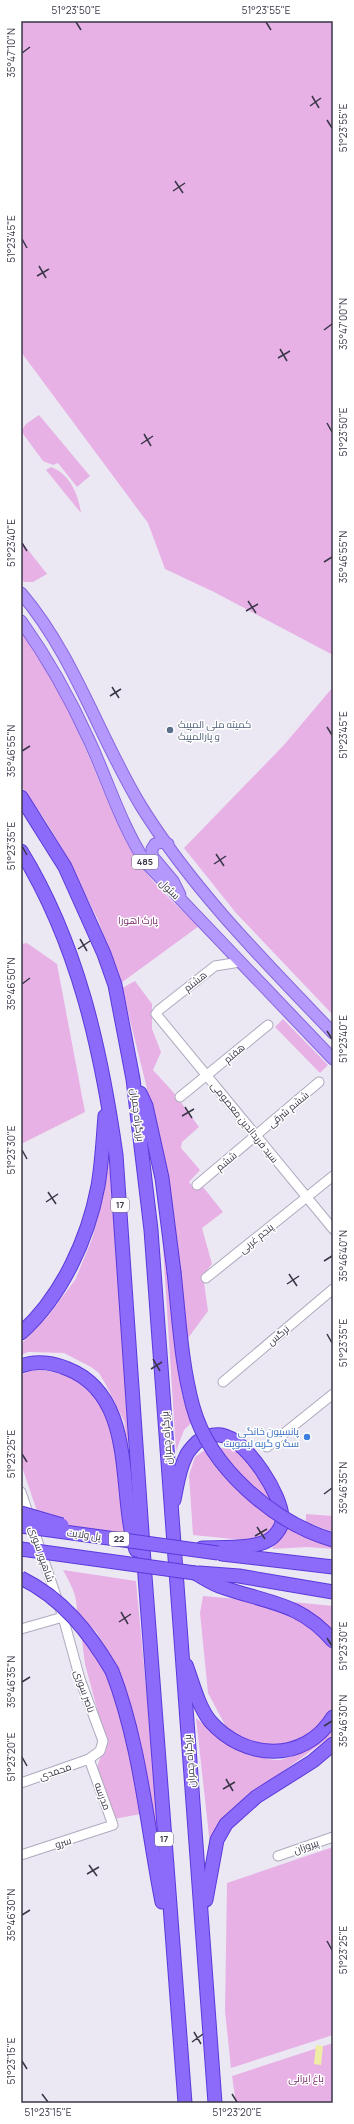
<svg xmlns="http://www.w3.org/2000/svg" width="354" height="2124" font-family="Manrope,Cairo,sans-serif">
  <style>
    .green { fill: #e7b1e6 }
    .water { fill: #efeda5 }
    .lines { fill: none; stroke-linecap: round; stroke-linejoin: round }
    .minor-casing { stroke: #afaabf; stroke-width: 11 }
    .major-casing { stroke: #8867e2; stroke-width: 13 }
    .highway-casing { stroke: #5a3adb; stroke-width: 15 }
    .minor { stroke: #fff; stroke-width: 9 }
    .major { stroke: #b498fc; stroke-width: 11 }
    .highway { stroke: #8c6bfb; stroke-width: 13 }
    .highway-bridge-casing { stroke: #5a3adb; stroke-width: 15; stroke-linecap: butt }
    .highway-bridge { stroke: #8c6bfb; stroke-width: 13 }
    .ticks { fill: none; stroke: #393647; stroke-width: 1.5 }
    .service-dot { fill: #5c6f8a; stroke: #fff; stroke-width: 1.5 }
    .shop-dot { fill: #3f7fe0; stroke: #fff; stroke-width: 1.5 }
    .labels { text-anchor: middle; stroke-width: 3; stroke-linejoin: round; paint-order: stroke }
    .shield { fill: #fff; stroke: #74727e; stroke-width: 1 }
    .shield-label { font-size: 9px; font-weight: bold; fill: #393647 }
    .service-label { font-size: 10px; fill: #4e5e75; stroke: #fff; text-anchor: start }
    .street-label { font-size: 10px; fill: #393647; stroke: #fff }
    .park-label { font-size: 10px; fill: #782a69; stroke: #fff }
    .shop-label { font-size: 10px; fill: #366cbe; stroke: #fff; text-anchor: end }
    .neatline { fill: none; stroke: #393647; stroke-width: 1.5 }
    .ticks-label { font-size: 10px; text-anchor: middle; fill: #393647 }
  </style>
  <rect width="100%" height="100%" fill="#ebe8f3"/>
  <g class="green">
    <path d="M21,21H333V655L214,592L165,569L148,523L21,352Z"/>
    <path d="M39,415L90,476L77,487L58,463L53,465L43,461L21,431L26,424Z"/>
    <path d="M51,467C70,474 78,494 81,513L46,470Z"/>
    <path d="M21,541L47,574L33,582H24L21,579Z"/>
    <path d="M21,630C62,683 84,748 111,808C117,821 122,835 129,847C146,878 173,903 199,926L121,983L98,920L66,855L45,820L21,786Z"/>
    <path d="M333,687V1015L236,913L184,848L283,746Z"/>
    <path d="M27,943L57,964L85,1112L21,1144V944Z"/>
    <path d="M135,981L152,1004V1029L161,1052L153,1070L174,1093L199,1127L182,1142L181,1148L200,1170L189,1182L195,1190L203,1187L223,1212L202,1228L212,1264L203,1275L208,1311L186,1341L160,1141L122,988Z"/>
    <path d="M283,1019L328,1065L320,1073L275,1027Z"/>
    <path d="M109,1161L128,1419V1447L124,1421L106,1385L99,1373L91,1367L64,1353L28,1352L21,1355V1344L48,1316L75,1280L92,1239L103,1198Z"/>
    <path d="M159,1185L182,1395L191,1423L184,1430L176,1451Z"/>
    <path d="M43,1370L66,1375L91,1388L113,1419L128,1535L41,1523L21,1464V1375L30,1371Z"/>
    <path d="M209,1447L234,1449L248,1462L275,1502L274,1529L264,1538L253,1541L193,1535L189,1475L195,1457Z"/>
    <path d="M306,1514L333,1516V1532L306,1522Z"/>
    <path d="M284,1526L333,1543V1549L307,1547L272,1549L281,1536Z"/>
    <path d="M63,1570L136,1581L153,1762L157,1830L152,1827L106,1649L97,1633L77,1612C77,1594 71,1585 63,1570Z"/>
    <path d="M203,1596L238,1599L281,1607L315,1628L333,1649V1709L320,1726L301,1740L284,1747L260,1746L237,1736L226,1727L208,1693L200,1613Z"/>
    <path d="M293,1602L333,1606V1637L324,1624Z"/>
    <path d="M81,1633L110,1677L125,1735L141,1814L114,1819L96,1770L106,1742L85,1664Z"/>
    <path d="M196,1718C217,1736 251,1760 280,1760C286,1759 294,1755 300,1753C314,1748 325,1738 333,1727V1735L235,1806L224,1817L210,1845Z"/>
    <path d="M333,1847V2035L231,2068L225,2011L227,1883Z"/>
    <path d="M333,2043V2103H236L232,2076Z"/>
  </g>
  <path class="water" d="M316,2045L323,2046L321,2065L314,2064Z"/>
  <g class="lines">
    <g class="minor-casing">
      <g id="minor">
        <path d="M240,962L215,966L159,1010L156,1014L333,1229"/>
        <path d="M180,1097L268,1025"/>
        <path d="M197,1185L319,1082"/>
        <path d="M206,1278L333,1176"/>
        <path d="M223,1382L333,1289"/>
        <path d="M267,1447L333,1394"/>
        <path d="M21,1492L63,1617L80,1679L103,1741L100,1751L89,1759L21,1783"/>
        <path d="M21,1629L63,1617"/>
        <path d="M21,1855L113,1825L89,1759"/>
        <path d="M278,1856L333,1837"/>
      </g>
    </g>
    <g class="major-casing">
      <g id="major">
        <path d="M21,593C74,655 99,737 141,806C193,890 265,962 333,1033"/>
        <path d="M21,621C48,659 70,698 89,740C108,781 121,825 146,863L333,1059"/>
        <path d="M168,844L162,842L155,844L152,849V856L173,881L180,895"/>
      </g>
    </g>
    <g class="highway-casing">
      <g id="highway">
        <path d="M21,797L65,867L104,954L115,985L133,1079L151,1230L215,2103"/>
        <path d="M21,851C78,944 101,1049 116,1155L145,1576L185,2103"/>
        <path d="M140,1093L146,1106L162,1178L174,1272"/>
        <path d="M21,1333C62,1296 88,1239 98,1186C102,1163 103,1139 105,1116"/>
        <path d="M21,1366C36,1360 54,1363 68,1369C138,1397 117,1493 136,1550"/>
        <path d="M174,1500C177,1486 179,1469 186,1456C188,1451 193,1446 197,1442C206,1436 215,1433 225,1436C248,1443 282,1495 282,1518C283,1525 278,1532 273,1537C259,1550 221,1547 202,1548"/>
        <path d="M222,1554L333,1567"/>
        <path d="M195,1573C203,1578 211,1583 219,1586C265,1603 299,1601 333,1641"/>
        <path d="M199,1573L239,1576L333,1592"/>
        <path d="M186,1665C193,1683 198,1706 210,1721C244,1760 304,1764 333,1717"/>
        <path d="M112,1671C140,1743 147,1826 162,1902"/>
        <path d="M206,1900L217,1840L226,1824L256,1797L313,1761L333,1744"/>
      </g>
    </g>
    <use href="#minor" class="minor"/>
    <use href="#major" class="major"/>
    <use href="#highway" class="highway"/>
    <g class="highway-bridge-casing">
      <g id="highway-bridge">
        <path d="M174,1272C179,1317 181,1363 193,1407C210,1468 274,1523 333,1540"/>
        <path d="M21,1513L62,1525"/>
        <path d="M21,1526L218,1553"/>
        <path d="M21,1549L195,1573"/>
        <path d="M21,1578C62,1598 89,1632 112,1671"/>
      </g>
    </g>
    <use href="#highway-bridge" class="highway-bridge"/>
  </g>
  <path class="ticks" d="M76,22L81,30M266,22L271,30M22,53L30,47M312,96L319,108M310,106L321,98M327,120L332,128M175,181L183,193M173,191L185,183M22,239L27,248M39,266L46,278M37,276L49,269M324,330L332,324M280,349L287,361M278,358L290,351M327,423L332,432M144,434L151,446M141,444L153,436M22,543L27,551M324,562L332,557M248,601L256,613M246,611L258,604M112,687L119,698M110,696L121,689M327,727L332,735M22,751L30,746M22,846L27,855M216,854L224,866M214,864L226,856M80,939L87,951M78,949L90,941M22,984L30,978M327,1031L332,1039M185,1107L192,1118M182,1116L194,1109M22,1150L27,1159M48,1192L56,1204M46,1202L58,1194M324,1261L332,1256M289,1274L297,1286M287,1284L299,1276M327,1334L332,1343M153,1359L160,1371M151,1369L162,1362M22,1454L27,1462M324,1494L332,1488M257,1527L265,1539M255,1536L267,1529M121,1612L128,1624M119,1622L131,1614M327,1638L332,1646M22,1682L30,1677M324,1726L332,1721M22,1757L27,1766M226,1779L233,1791M223,1789L235,1782M89,1865L97,1876M87,1874L99,1867M22,1915L30,1910M327,1941L332,1950M194,2032L201,2044M192,2042L203,2034M22,2061L27,2069M42,2094L48,2102M232,2094L237,2102"/>
  <circle class="service-dot" cx="170" cy="730" r="4"/>
  <circle class="shop-dot" cx="307" cy="1437" r="4"/>
  <g class="labels">
    <g class="shield">
      <rect x="132" y="855" width="26" height="14" rx="3"/>
      <rect x="111" y="1198" width="18" height="14" rx="3"/>
      <rect x="109" y="1532" width="20" height="14" rx="3"/>
      <rect x="155" y="1832" width="18" height="14" rx="3"/>
    </g>
    <g class="shield-label">
      <text x="145" y="865">485</text>
      <text x="120" y="1208">17</text>
      <text x="119" y="1542">22</text>
      <text x="164" y="1842">17</text>
    </g>
    <g class="service-label">
      <text x="178" y="728">کمیته ملی المپیک<tspan x="178" dy="12">و پارالمپیک</tspan></text>
    </g>
    <g class="street-label">
      <text transform="translate(170 889) rotate(45)" y="4">سئول</text>
      <text transform="translate(195 981) rotate(-38)" y="4">هشتم</text>
      <text transform="translate(234 1053) rotate(-40)" y="4">هفتم</text>
      <text transform="translate(288 1109) rotate(-40)" y="4">ششم شرقی</text>
      <text transform="translate(138 1115) rotate(83)" y="4">بزرگراه چمران</text>
      <text transform="translate(245 1122) rotate(51)" y="4">سید فریدالدین معصومی</text>
      <text transform="translate(226 1161) rotate(-40)" y="4">ششم</text>
      <text transform="translate(256 1238) rotate(-39)" y="4">پنجم غربی</text>
      <text transform="translate(278 1335) rotate(-40)" y="4">نرگس</text>
      <text transform="translate(166 1438) rotate(-94)" y="4">بزرگراه چمران</text>
      <text transform="translate(84 1534) rotate(7)" y="4">پل ولایت</text>
      <text transform="translate(42 1554) rotate(71)" y="4">شاهپور سوری</text>
      <text transform="translate(85 1691) rotate(71)" y="4">ناصر سوری</text>
      <text transform="translate(189 1761) rotate(-95)" y="4">بزرگراه چمران</text>
      <text transform="translate(55 1771) rotate(-19)" y="4">محمدی</text>
      <text transform="translate(103 1796) rotate(70)" y="4">مدرسه</text>
      <text transform="translate(63 1842) rotate(-18)" y="4">سرو</text>
      <text transform="translate(306 1846) rotate(-19)" y="4">پیروزان</text>
    </g>
    <g class="park-label">
      <text x="138" y="924">پارک اهورا</text>
      <text x="306" y="2082">باغ ایرانی</text>
    </g>
    <g class="shop-label">
      <text x="299" y="1435">پانسیون خانگی<tspan x="299" dy="12">سگ و گربه لیموپت</tspan></text>
    </g>
  </g>
  <rect width="354" height="2124" fill="none" stroke="#ffffff" stroke-width="44"/>
  <rect x="22" y="22" width="310" height="2080" class="neatline"/>
  <g class="ticks-label">
    <text x="76" y="14">51°23'50"E</text>
    <text x="266" y="14">51°23'55"E</text>
    <text transform="translate(11 53) rotate(-90)" y="4">35°47'10"N</text>
    <text transform="translate(343 128) rotate(-90)" y="4">51°23'55"E</text>
    <text transform="translate(11 239) rotate(-90)" y="4">51°23'45"E</text>
    <text transform="translate(343 324) rotate(-90)" y="4">35°47'00"N</text>
    <text transform="translate(343 432) rotate(-90)" y="4">51°23'50"E</text>
    <text transform="translate(11 543) rotate(-90)" y="4">51°23'40"E</text>
    <text transform="translate(343 557) rotate(-90)" y="4">35°46'55"N</text>
    <text transform="translate(343 735) rotate(-90)" y="4">51°23'45"E</text>
    <text transform="translate(11 751) rotate(-90)" y="4">35°46'55"N</text>
    <text transform="translate(11 846) rotate(-90)" y="4">51°23'35"E</text>
    <text transform="translate(11 984) rotate(-90)" y="4">35°46'50"N</text>
    <text transform="translate(343 1039) rotate(-90)" y="4">51°23'40"E</text>
    <text transform="translate(11 1150) rotate(-90)" y="4">51°23'30"E</text>
    <text transform="translate(343 1256) rotate(-90)" y="4">35°46'40"N</text>
    <text transform="translate(343 1343) rotate(-90)" y="4">51°23'35"E</text>
    <text transform="translate(11 1454) rotate(-90)" y="4">51°23'25"E</text>
    <text transform="translate(343 1488) rotate(-90)" y="4">35°46'35"N</text>
    <text transform="translate(343 1646) rotate(-90)" y="4">51°23'30"E</text>
    <text transform="translate(11 1682) rotate(-90)" y="4">35°46'35"N</text>
    <text transform="translate(343 1721) rotate(-90)" y="4">35°46'30"N</text>
    <text transform="translate(11 1757) rotate(-90)" y="4">51°23'20"E</text>
    <text transform="translate(11 1915) rotate(-90)" y="4">35°46'30"N</text>
    <text transform="translate(343 1950) rotate(-90)" y="4">51°23'25"E</text>
    <text transform="translate(11 2061) rotate(-90)" y="4">51°23'15"E</text>
    <text x="48" y="2116">51°23'15"E</text>
    <text x="237" y="2116">51°23'20"E</text>
  </g>
</svg>
